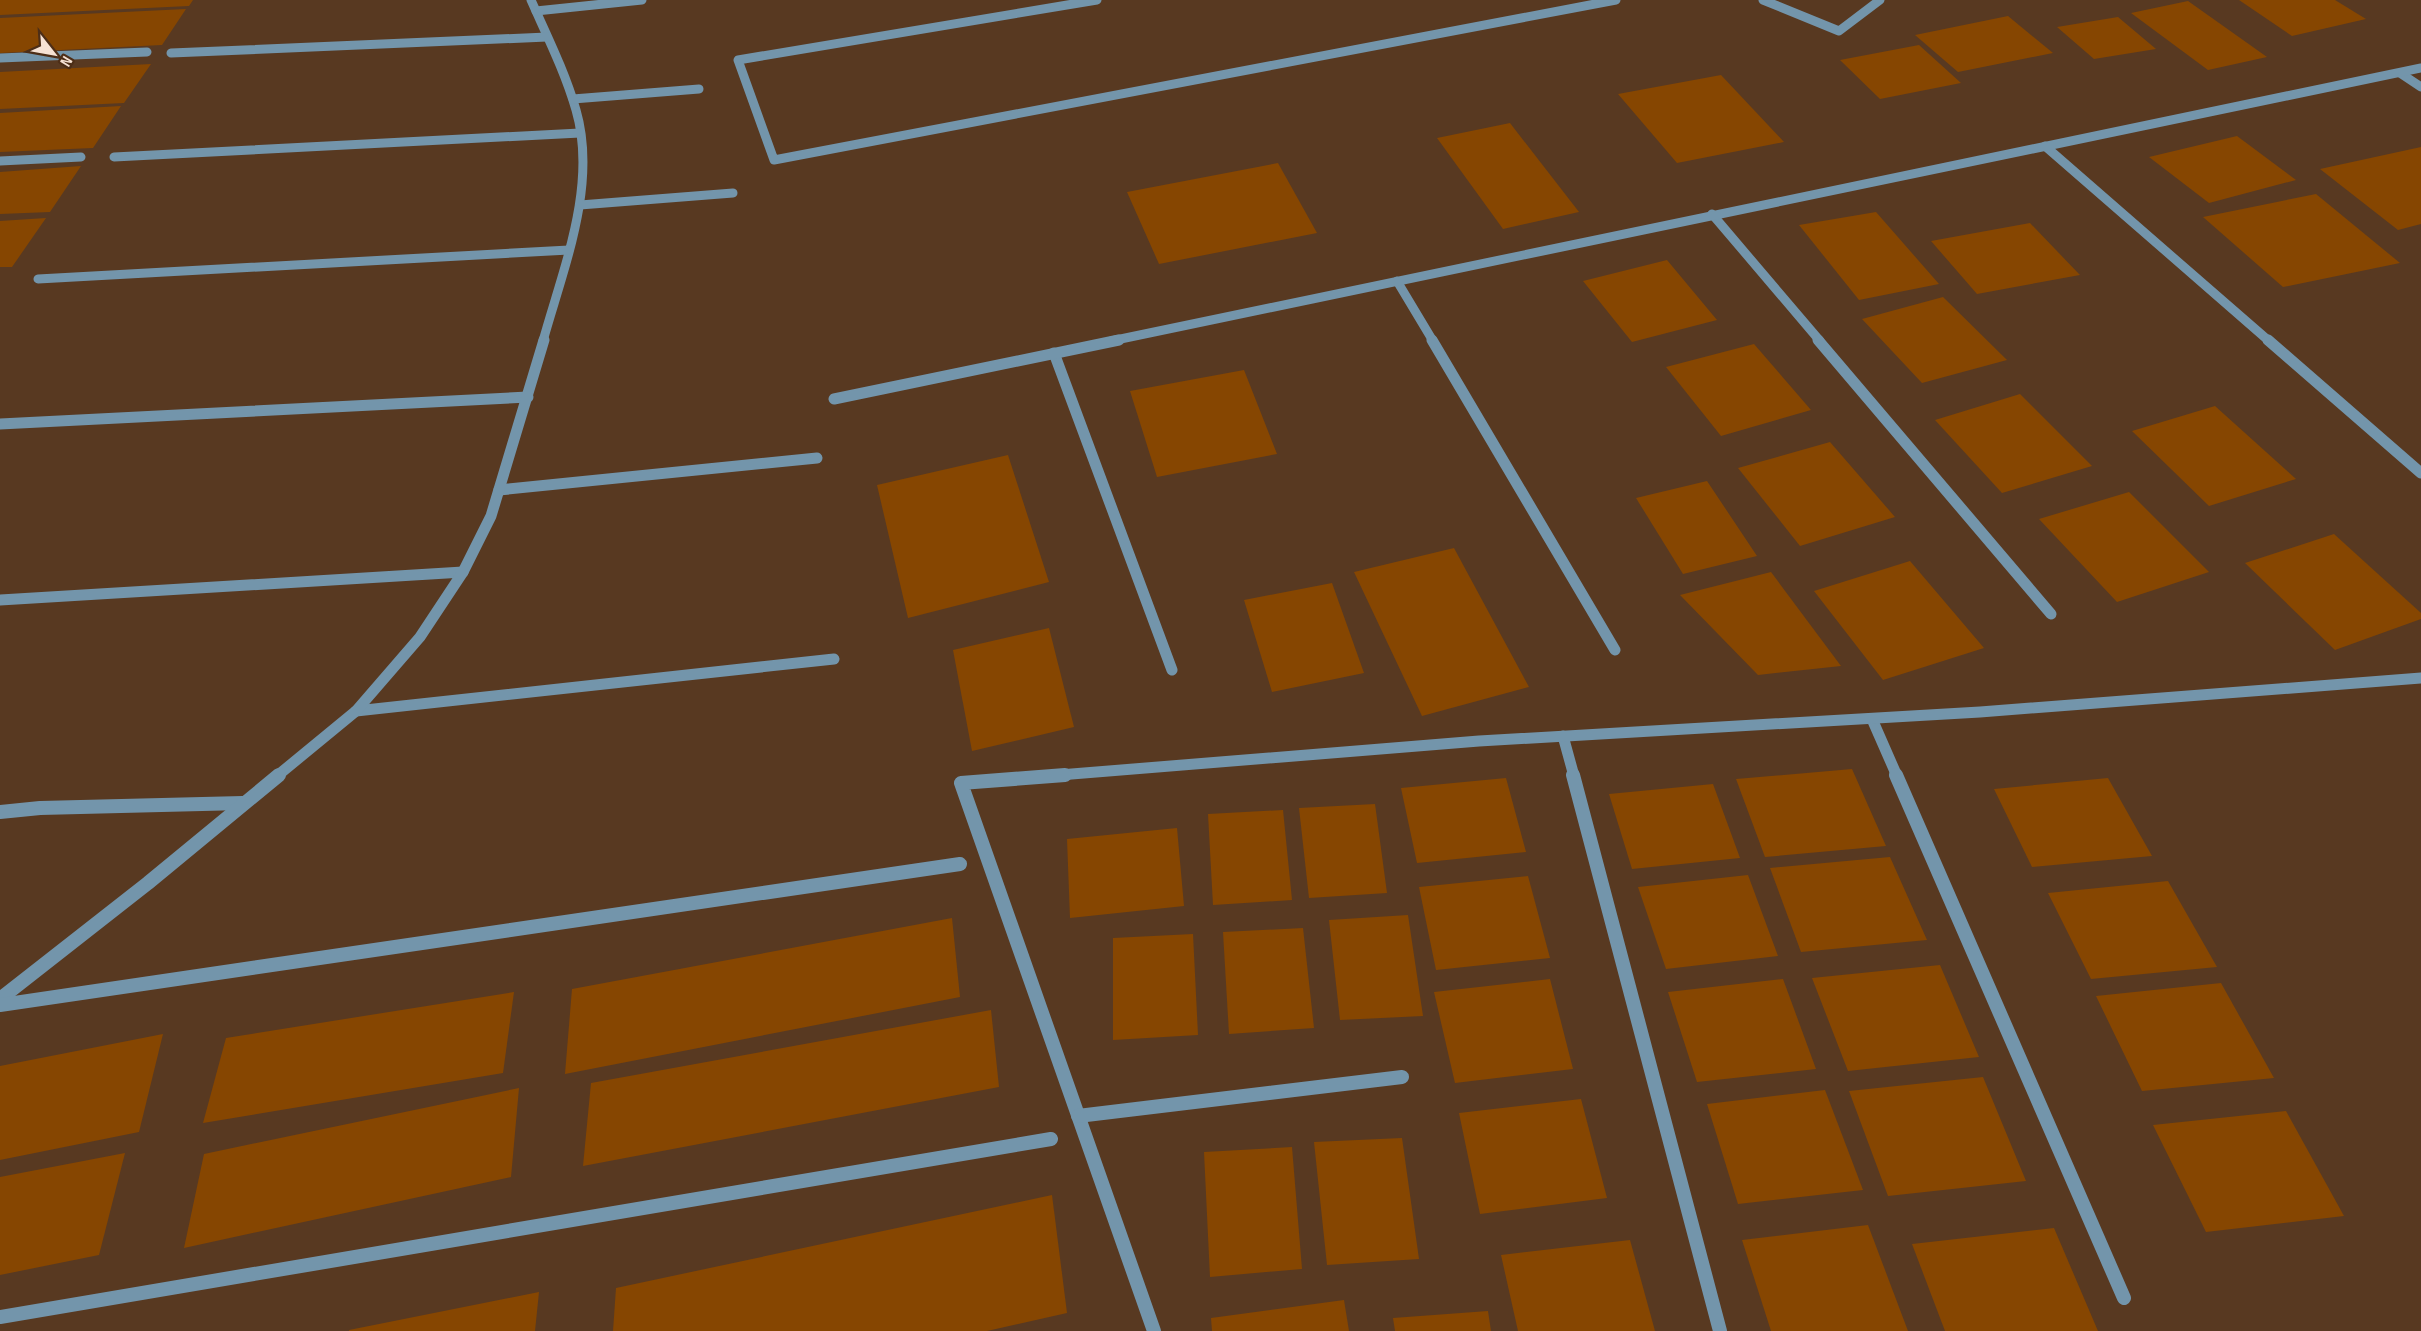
<svg xmlns="http://www.w3.org/2000/svg" width="2421" height="1331" font-family="'Sofia Sans Condensed',sans-serif">
  <style>
    .building { fill: #864601 }
    .lines { fill: none; stroke-linecap: round; stroke-linejoin: round }
    .minor-far2 { stroke: #7395ab; stroke-width: 9 }
    .minor-far1 { stroke: #7395ab; stroke-width: 11 }
    .minor { stroke: #7395ab; stroke-width: 14 }
  </style>
  <rect width="100%" height="100%" fill="#583921"/>
  <g class="building">
    <path d="M0,0H193L189,6L0,15Z"/>
    <path d="M2239,0H2335L2366,19L2292,36Z"/>
    <path d="M2188,1L2267,57L2208,70L2131,13Z"/>
    <path d="M186,9L162,45L0,53V18Z"/>
    <path d="M2008,16L2053,53L1958,72L1915,35Z"/>
    <path d="M2118,17L2156,49L2094,59L2057,27Z"/>
    <path d="M1919,45L1961,83L1880,99L1840,60Z"/>
    <path d="M151,64L124,103L0,109V72Z"/>
    <path d="M1721,75L1784,142L1677,163L1618,94Z"/>
    <path d="M121,106L93,148L0,152V113Z"/>
    <path d="M1510,123L1579,212L1503,229L1437,138Z"/>
    <path d="M2237,136L2296,180L2209,203L2149,157Z"/>
    <path d="M2421,147V224L2398,230L2320,169Z"/>
    <path d="M1278,163L1317,233L1159,264L1127,192Z"/>
    <path d="M81,166L50,212L0,214V172Z"/>
    <path d="M2316,194L2400,263L2283,287L2203,217Z"/>
    <path d="M1876,212L1939,284L1859,300L1799,225Z"/>
    <path d="M46,218L12,267H0V221Z"/>
    <path d="M2030,223L2080,275L1977,294L1931,241Z"/>
    <path d="M1667,260L1717,320L1632,342L1583,281Z"/>
    <path d="M1943,297L2007,360L1922,383L1862,319Z"/>
    <path d="M1754,344L1811,410L1721,436L1666,367Z"/>
    <path d="M1244,370L1277,454L1157,477L1130,391Z"/>
    <path d="M2020,394L2092,466L2002,493L1935,420Z"/>
    <path d="M2215,406L2296,479L2209,506L2132,431Z"/>
    <path d="M1830,442L1895,517L1800,546L1738,468Z"/>
    <path d="M1008,455L1049,582L908,618L877,485Z"/>
    <path d="M1707,481L1757,556L1683,574L1636,498Z"/>
    <path d="M2129,492L2209,572L2117,602L2039,519Z"/>
    <path d="M2334,534L2421,613V619L2335,650L2245,563Z"/>
    <path d="M1454,548L1529,687L1422,716L1354,572Z"/>
    <path d="M1910,561L1984,648L1883,680L1814,591Z"/>
    <path d="M1771,572L1841,666L1758,675L1680,595Z"/>
    <path d="M1332,583L1364,673L1272,692L1244,600Z"/>
    <path d="M1049,628L1074,727L972,751L953,650Z"/>
    <path d="M1852,769L1886,846L1765,857L1736,779Z"/>
    <path d="M1506,778L1526,852L1417,863L1401,788Z"/>
    <path d="M2108,778L2152,856L2032,867L1994,789Z"/>
    <path d="M1713,784L1740,858L1632,869L1609,794Z"/>
    <path d="M1375,804L1387,893L1309,898L1299,808Z"/>
    <path d="M1283,810L1292,900L1213,905L1208,814Z"/>
    <path d="M1177,828L1184,906L1070,918L1067,839Z"/>
    <path d="M1890,857L1927,940L1801,952L1770,868Z"/>
    <path d="M1748,875L1778,956L1666,969L1638,887Z"/>
    <path d="M1528,876L1550,958L1436,970L1419,887Z"/>
    <path d="M2168,881L2217,967L2091,979L2048,893Z"/>
    <path d="M1408,915L1423,1016L1340,1020L1329,920Z"/>
    <path d="M952,918L960,997L565,1074L572,989Z"/>
    <path d="M1303,928L1314,1028L1229,1034L1223,932Z"/>
    <path d="M1193,934L1198,1035L1113,1040V938Z"/>
    <path d="M1940,965L1979,1057L1848,1071L1812,978Z"/>
    <path d="M1550,979L1573,1069L1455,1083L1434,992Z"/>
    <path d="M1783,979L1816,1069L1697,1082L1668,992Z"/>
    <path d="M2221,983L2274,1078L2142,1091L2096,996Z"/>
    <path d="M514,992L503,1073L203,1123L226,1038Z"/>
    <path d="M991,1010L999,1087L583,1166L591,1083Z"/>
    <path d="M163,1034L139,1132L0,1160V1066Z"/>
    <path d="M1983,1077L2026,1181L1888,1196L1849,1091Z"/>
    <path d="M519,1088L511,1177L184,1248L204,1154Z"/>
    <path d="M1825,1090L1863,1190L1738,1204L1707,1104Z"/>
    <path d="M1581,1099L1607,1198L1480,1214L1459,1113Z"/>
    <path d="M2286,1111L2344,1216L2206,1232L2153,1125Z"/>
    <path d="M1402,1138L1419,1259L1327,1265L1314,1142Z"/>
    <path d="M1292,1147L1302,1269L1210,1277L1204,1152Z"/>
    <path d="M125,1153L99,1255L0,1275V1177Z"/>
    <path d="M1052,1195L1067,1313L987,1331H613L616,1288Z"/>
    <path d="M1868,1225L1908,1331H1771L1742,1240Z"/>
    <path d="M2054,1228L2098,1331H1945L1912,1244Z"/>
    <path d="M1630,1240L1655,1331H1518L1501,1255Z"/>
    <path d="M539,1292L535,1331H349V1330Z"/>
    <path d="M1344,1300L1349,1331H1212L1211,1318Z"/>
    <path d="M1488,1311L1491,1331H1395L1393,1318Z"/>
  </g>
  <g class="lines">
    <g class="minor-far2">
      <path d="M531,0C547,36 565,72 576,110C598,185 563,269 543,341"/>
      <path d="M1097,0L738,60L774,160L1616,0"/>
      <path d="M1763,0L1839,31L1880,0"/>
      <path d="M536,11L642,0"/>
      <path d="M171,53L547,37"/>
      <path d="M0,58L147,52"/>
      <path d="M2400,73L2421,87"/>
      <path d="M573,99L699,89"/>
      <path d="M2045,146L2269,341"/>
      <path d="M114,157L580,133"/>
      <path d="M0,161L81,157"/>
      <path d="M580,205L733,193"/>
      <path d="M1712,214L1820,341"/>
      <path d="M38,279L569,250"/>
      <path d="M1397,281L1433,341"/>
      <path d="M1111,341L2421,68"/>
    </g>
    <g class="minor-far1">
      <path d="M1432,340L1615,650"/>
      <path d="M1818,340L2051,614"/>
      <path d="M2268,340L2421,473"/>
      <path d="M1054,353L1172,670"/>
      <path d="M834,399L1119,340"/>
      <path d="M0,424L528,397"/>
      <path d="M499,490L817,458"/>
      <path d="M0,600L463,572"/>
      <path d="M356,711L834,659"/>
      <path d="M1872,719L1897,776"/>
      <path d="M1563,736L1574,776"/>
      <path d="M277,776L356,711L420,637L463,572L491,516L544,340"/>
      <path d="M1047,776L1479,741L1980,712L2421,678"/>
    </g>
    <g class="minor">
      <path d="M1065,775L961,783L1154,1331"/>
      <path d="M1573,775L1720,1331"/>
      <path d="M1896,775L2124,1298"/>
      <path d="M0,812L40,808L243,803"/>
      <path d="M0,999L148,883L279,775"/>
      <path d="M0,1005L960,864"/>
      <path d="M1078,1116L1402,1077"/>
      <path d="M0,1317L1051,1139"/>
    </g>
  </g>
  <g transform="translate(54 54) rotate(121)" stroke="#4d2e17" stroke-width="4.5" paint-order="stroke">
  <path d="M0-4.5L10 22L0 15L-10 22Z" fill="#f6e2d4"/>
  <text y="-9" font-size="16" font-weight="bold" text-anchor="middle" fill="#f6e2d4">N</text>
  </g>
</svg>
